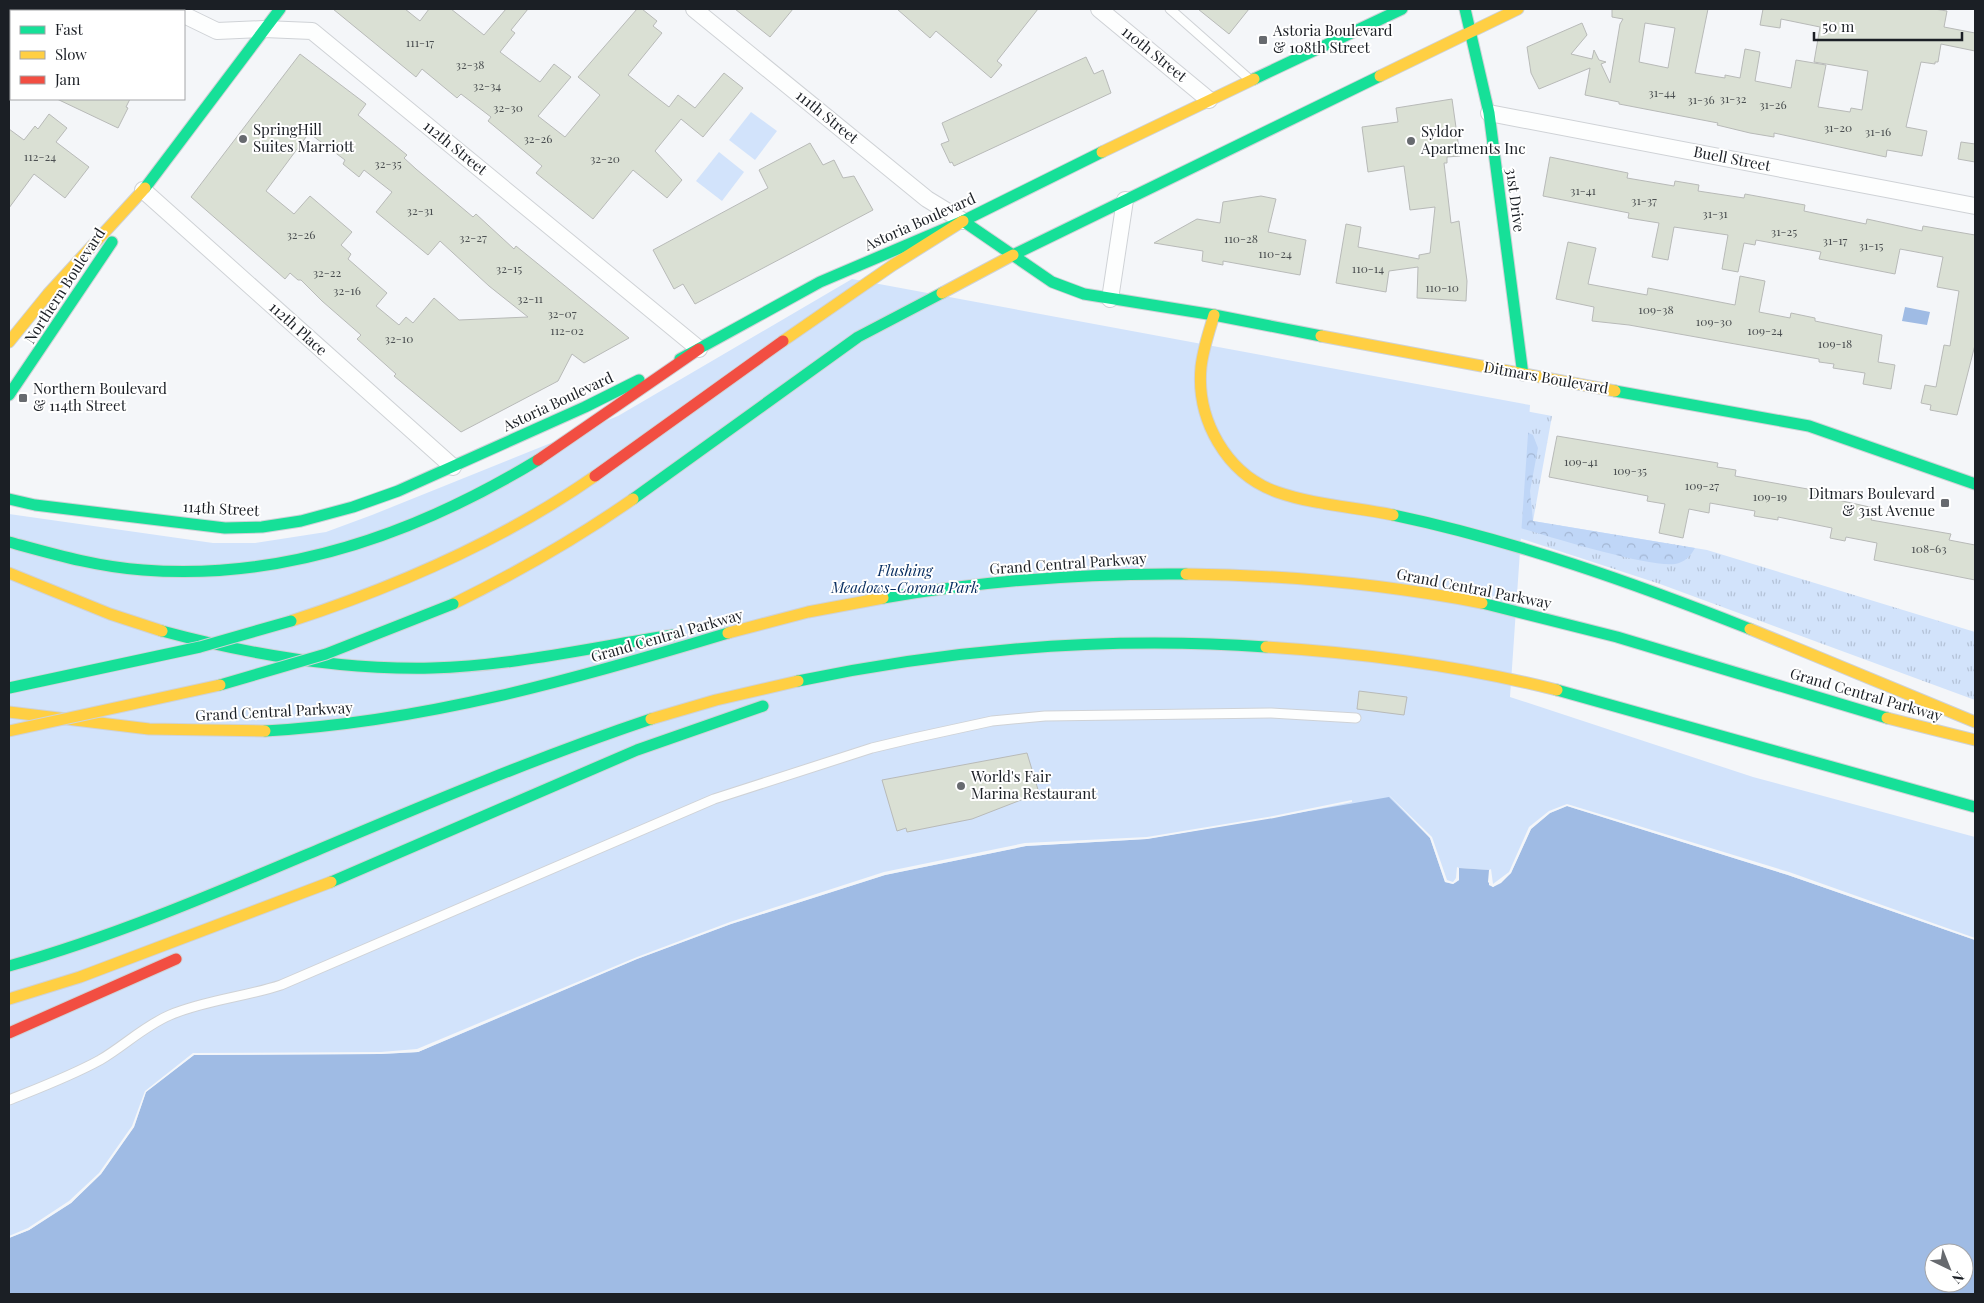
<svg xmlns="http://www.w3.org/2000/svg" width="1984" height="1303" font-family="'Playfair Display',serif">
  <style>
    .grass { fill: url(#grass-tufts) }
    .forest { fill: url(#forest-crowns) }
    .green { fill: #d2e3fb }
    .water { fill: #9fbbe4; fill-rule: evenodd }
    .pier { fill: #f4f6f9 }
    .building { fill: #dae0d4; stroke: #b8bab8; fill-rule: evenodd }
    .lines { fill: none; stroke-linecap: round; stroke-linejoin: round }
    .lane-casing { stroke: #cfd2d6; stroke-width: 11 }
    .street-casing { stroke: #cfd2d6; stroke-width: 18 }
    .fast-casing { stroke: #cfd2d6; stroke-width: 13 }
    .slow-casing { stroke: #cfd2d6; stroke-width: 13 }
    .jam-casing { stroke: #cfd2d6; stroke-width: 13 }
    .lane { stroke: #fdfefe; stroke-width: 9 }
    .street { stroke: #fdfefe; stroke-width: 16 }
    .fast { stroke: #16e098; stroke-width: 11 }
    .slow { stroke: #ffcf43; stroke-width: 11 }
    .jam { stroke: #f24e42; stroke-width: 11 }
    .fast-bridge-casing { stroke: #cfd2d6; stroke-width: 13; stroke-linecap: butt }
    .slow-bridge-casing { stroke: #cfd2d6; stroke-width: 13; stroke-linecap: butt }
    .fast-bridge { stroke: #16e098; stroke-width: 11 }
    .slow-bridge { stroke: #ffcf43; stroke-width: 11 }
    .poi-dot { fill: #676a6f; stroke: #fff; stroke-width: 2 }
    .labels { text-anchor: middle; stroke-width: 4; stroke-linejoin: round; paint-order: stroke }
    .number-label { font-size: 12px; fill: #4b4f51 }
    .poi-label { font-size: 15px; fill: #1b1f25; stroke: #fff; text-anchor: start }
    .street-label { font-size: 15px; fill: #1b1f25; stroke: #fff }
    .park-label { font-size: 15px; font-style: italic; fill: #092f62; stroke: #fff }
  </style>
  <defs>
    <pattern id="grass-tufts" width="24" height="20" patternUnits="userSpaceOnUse" patternTransform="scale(1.25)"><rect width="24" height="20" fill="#d2e3fb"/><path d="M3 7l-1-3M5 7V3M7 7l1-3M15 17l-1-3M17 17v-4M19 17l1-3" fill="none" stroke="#b4c2d7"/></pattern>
    <pattern id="forest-crowns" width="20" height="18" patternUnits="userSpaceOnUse" patternTransform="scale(1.25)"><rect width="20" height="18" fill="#bfd6f7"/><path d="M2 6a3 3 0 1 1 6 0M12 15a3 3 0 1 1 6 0" fill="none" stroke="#a4b7d4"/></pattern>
  </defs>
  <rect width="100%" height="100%" fill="#f4f6f9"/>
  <path class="grass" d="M1498,406L1552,416L1533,521L1707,550L1975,632V700L1660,584L1504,533Z"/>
  <path class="forest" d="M1517,427L1533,435L1538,448L1530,491L1533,521L1695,548C1691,555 1687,560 1679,563C1657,572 1527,530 1498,521Z"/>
  <g class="green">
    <path d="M751,112L777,131L755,160L729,140Z"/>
    <path d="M719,152L744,172L722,201L696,181Z"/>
    <path d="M852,279L1530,405L1510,697L1753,777L1975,837V940L1788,875L1511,873L1501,883L1489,885V870L1459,868V880L1453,884L430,1047L134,1127C123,1143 113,1161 101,1175C76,1202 43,1225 9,1238V514L213,543H255L326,532L372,515L618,416Z"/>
  </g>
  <g class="water">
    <path d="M1905,307L1930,312L1927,325L1902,321Z"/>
    <path d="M1389,797L1430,838L1445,882L1453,884L1459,880V868L1489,870L1488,882L1493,887L1511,873L1531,829L1550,813L1567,806L1788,875L1975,940V1294H9V1238L29,1230L71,1203L101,1174L134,1127L146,1092L194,1055L381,1054L418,1052L637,959L731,924L885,875L1026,846L1147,839ZM1934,1253H1964V1283H1934Z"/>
  </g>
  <g class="pier">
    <path d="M1388,794L1432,837L1447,880L1453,882L1456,878L1457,867L1459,868V880L1453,884L1445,882L1430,838Z"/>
    <path d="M1352,800V802L1274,818L1147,839L1026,846L885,875L731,924L637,959L418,1052L381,1054L194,1055L146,1092L134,1127L101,1174L71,1203L29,1230L9,1238V1236L28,1228L69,1201L99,1173L132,1126L145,1091L193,1053L381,1052L417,1049L637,957L730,922L884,872L1025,843L1147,837L1273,816Z"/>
    <path d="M1567,804L1789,872L1975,938V940L1788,875L1567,806L1550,813L1531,829L1511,873L1501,883L1493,887L1489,885V870L1491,869L1493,884L1509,872L1529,827L1549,811Z"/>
  </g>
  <g class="building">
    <path d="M333,9H405L420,21L429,9H451L484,35L506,9H528L511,30L515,33L500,52L540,82L554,64L571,77L538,116L565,137L600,95L578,77L637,9H642L657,21L653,26L662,33L628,75L652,94L669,107L678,95L695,108L724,73L743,88L703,137L681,119L655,151L682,180L667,198L633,170L593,219L536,173L542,166L488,121L491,117L461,94L457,98L422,69L416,77Z"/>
    <path d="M735,9H793L770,37Z"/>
    <path d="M897,9H1038L997,61L1002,65L991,78L936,31L930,38Z"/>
    <path d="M1198,9H1249L1229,34Z"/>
    <path d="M1612,9H1708L1695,73L1725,78V75L1740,78L1745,49L1760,52L1755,81L1791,88L1796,60L1826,65L1818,107L1850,112L1851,108L1862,110L1868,71L1814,62L1820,27L1781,19L1780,28L1760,25L1763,9H1934L1947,11L1944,27L1975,33V51L1941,44L1938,62H1935V64L1921,62L1906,127L1927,131L1922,156L1887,150L1886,157L1774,133V137L1750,133L1717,125L1718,123L1619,104V102L1585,95L1590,68L1539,89L1531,73L1527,47L1582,23L1587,35L1571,54L1592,59L1594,50L1599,60L1606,62L1601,64L1610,83L1620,24L1623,19L1612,17ZM1645,23L1675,28L1668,68L1639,62Z"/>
    <path d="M300,54L366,104L358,115L407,155L404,158L416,169L473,217L476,214L514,249L516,246L629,338L584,363L572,354L558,381L461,432L394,376L396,374L357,339L361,335L322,301L301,280H298L290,273L285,279L191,197ZM309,133L345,160L343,164L359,177L364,170L392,192L376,212L428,255L440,241L489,286L528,317L459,320L434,298L413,323L406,317L399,325L376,306L387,293L348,259L351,254L341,245L352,232L310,196L294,214L266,191Z"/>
    <path d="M1086,57L1094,74L1103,70L1111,93L954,166L952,162L950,163L941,144L949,141L942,123Z"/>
    <path d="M57,99H130L126,107L128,108L118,128Z"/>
    <path d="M1452,99L1460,156L1447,157V163H1444L1451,223L1459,221L1467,281L1466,301L1417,298L1418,267L1389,271L1386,292L1336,283L1346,224L1361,227L1358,247L1419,259V255L1430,253L1435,207L1410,210L1404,166L1368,172L1362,127L1398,122L1396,108Z"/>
    <path d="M49,114L67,128L56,142L89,167L65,198L34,174L9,208V129L24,140L35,126L38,129Z"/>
    <path d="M1961,142L1975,144V162L1958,159Z"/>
    <path d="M810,143L823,165L834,160L843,178L854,176L873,210L695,304L683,284L674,289L653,250L768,188L759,170Z"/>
    <path d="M1550,157L1628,173L1627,178L1674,186L1675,181L1699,185L1698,191L1744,198L1745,194L1805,205L1804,211L1866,224L1867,219L1922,231L1923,226L1975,235V345L1957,415L1930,410L1931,405L1921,403L1925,385L1936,387L1944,345L1950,346L1959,291L1937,287L1943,257L1900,249L1895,274L1819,259L1821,252L1756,240L1755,245L1744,243L1738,272L1722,269L1728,235L1674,227L1668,260L1652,257L1659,223L1628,218L1629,213L1543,196Z"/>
    <path d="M1261,196L1276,199L1268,232L1306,240L1300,275L1223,261V265L1202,261L1203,251L1154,243L1197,219L1220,223L1223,202Z"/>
    <path d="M1568,242L1596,248L1588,284L1647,295L1648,288L1735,305L1740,276L1765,281L1759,312L1790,318L1791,313L1815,318V321L1882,335L1878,362L1895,365L1891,389L1863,384L1865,373L1833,368L1834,364L1819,362V359L1629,325L1592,321L1594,307L1556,299Z"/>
    <path d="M1557,436L1718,463L1717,467L1736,470L1735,476L1830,493L1829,498L1874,508L1871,520L1951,534L1949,540L1975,545V580L1874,560L1877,543L1846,537L1845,541L1830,538L1832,528L1778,517V520L1754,516L1755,511L1710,503L1709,513L1689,509L1683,538L1659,533L1665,504L1647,501L1648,496L1549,477Z"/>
    <path d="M1359,691L1407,697L1404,715L1357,709Z"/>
    <path d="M1027,753L1039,793L972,819L907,832L906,828L897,831L882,780Z"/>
  </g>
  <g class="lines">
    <g class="lane-casing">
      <g id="lane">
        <path d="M1170,9L1248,78"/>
        <path d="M97,11L98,9"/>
        <path d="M9,1100C39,1088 71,1076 100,1060C124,1046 144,1026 170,1015C206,1000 245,997 281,985L714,799L872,748L914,738L992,721L1045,716L1271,713L1356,718"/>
      </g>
    </g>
    <g class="street-casing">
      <g id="street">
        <path d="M170,9L175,11"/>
        <path d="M694,9L927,199L963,221"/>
        <path d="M1099,9L1209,100"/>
        <path d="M184,15L217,31L264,29L312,31L699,349"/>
        <path d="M1489,113L1975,206"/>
        <path d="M143,190L453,467"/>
        <path d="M1110,299L1125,200"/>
      </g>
    </g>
    <g class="fast-casing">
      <g id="fast">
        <path d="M1465,9L1489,113L1523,375"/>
        <path d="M1254,79L1402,9"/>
        <path d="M145,188L280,9"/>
        <path d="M963,221L1052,282L1084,294L1214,315L1321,336"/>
        <path d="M1013,255L1380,76"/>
        <path d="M680,359L820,282L963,221L1102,152"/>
        <path d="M1615,391L1809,426L1975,484"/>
        <path d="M9,395L112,242"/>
        <path d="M9,499L35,505L225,528L262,527L301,521L353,507L398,491L585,407L639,380"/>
        <path d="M633,499L858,337L942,293"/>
        <path d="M1393,515C1516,541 1634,583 1750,629"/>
        <path d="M9,542C53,554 97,567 143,570C284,581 418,533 538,460"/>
        <path d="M883,598C983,581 1085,573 1186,574"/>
        <path d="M1482,603L1617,637L1887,718"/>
        <path d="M162,631C251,655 340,670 432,668C513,666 593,647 673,635"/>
        <path d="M798,681C951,649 1110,636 1266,647"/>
        <path d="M1557,690L1975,807"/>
        <path d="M265,731C424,722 576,679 728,633"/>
        <path d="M331,882L637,750L763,706"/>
        <path d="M9,966C116,936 218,892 320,849C429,803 538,757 651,719"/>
      </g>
    </g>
    <g class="slow-casing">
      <g id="slow">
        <path d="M1380,76L1518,9"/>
        <path d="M1102,152L1254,79"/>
        <path d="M942,293L1013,255"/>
        <path d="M1214,315C1209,332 1203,349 1201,367C1196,419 1226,474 1277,492C1314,505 1355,507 1393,515"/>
        <path d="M1321,336L1615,391"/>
        <path d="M783,341L893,265L963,221"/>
        <path d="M9,342L48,294L145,188"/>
        <path d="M9,573L110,614L162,631"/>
        <path d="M1186,574C1286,575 1384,584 1482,603"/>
        <path d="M453,604C516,573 576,539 633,499"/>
        <path d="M291,621C398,586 502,541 595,476"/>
        <path d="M1750,629L1975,722"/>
        <path d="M728,633L808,612L883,598"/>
        <path d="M1266,647C1364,653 1461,666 1557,690"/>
        <path d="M9,712L149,729L265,731"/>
        <path d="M1887,718L1975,740"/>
        <path d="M651,719L716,700L798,681"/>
        <path d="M9,999L80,977L331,882"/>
      </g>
    </g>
    <g class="jam-casing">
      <g id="jam">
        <path d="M538,460L699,349"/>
        <path d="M595,476L783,341"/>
        <path d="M9,1033L176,959"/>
      </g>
    </g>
    <use href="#lane" class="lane"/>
    <use href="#street" class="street"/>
    <use href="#fast" class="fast"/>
    <use href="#slow" class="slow"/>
    <use href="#jam" class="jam"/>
    <g class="fast-bridge-casing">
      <g id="fast-bridge">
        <path d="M220,685L326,654L453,604"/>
        <path d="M9,688L200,647L291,621"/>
      </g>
    </g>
    <g class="slow-bridge-casing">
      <path id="slow-bridge" d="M9,731L220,685"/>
    </g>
    <use href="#fast-bridge" class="fast-bridge"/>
    <use href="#slow-bridge" class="slow-bridge"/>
  </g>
  <g class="poi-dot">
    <rect x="1258" y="35" width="10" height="10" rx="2.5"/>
    <circle cx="243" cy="139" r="5"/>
    <circle cx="1411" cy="141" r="5"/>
    <rect x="18" y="393" width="10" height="10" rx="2.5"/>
    <rect x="1940" y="498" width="10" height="10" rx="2.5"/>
    <circle cx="961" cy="786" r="5"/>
  </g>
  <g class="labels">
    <g class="number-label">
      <text x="420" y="47">111-17</text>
      <text x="470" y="69">32-38</text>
      <text x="487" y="90">32-34</text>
      <text x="1662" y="97">31-44</text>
      <text x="1733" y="103">31-32</text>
      <text x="1701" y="104">31-36</text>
      <text x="1773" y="109">31-26</text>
      <text x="508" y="112">32-30</text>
      <text x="1838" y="132">31-20</text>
      <text x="1878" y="136">31-16</text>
      <text x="538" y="143">32-26</text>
      <text x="40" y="161">112-24</text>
      <text x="605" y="163">32-20</text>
      <text x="388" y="168">32-35</text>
      <text x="1583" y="195">31-41</text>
      <text x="1644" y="205">31-37</text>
      <text x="420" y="215">32-31</text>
      <text x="1715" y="218">31-31</text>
      <text x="1784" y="236">31-25</text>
      <text x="301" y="239">32-26</text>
      <text x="473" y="242">32-27</text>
      <text x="1241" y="243">110-28</text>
      <text x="1835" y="245">31-17</text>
      <text x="1871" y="250">31-15</text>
      <text x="1275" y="258">110-24</text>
      <text x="509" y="273">32-15</text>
      <text x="1368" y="273">110-14</text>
      <text x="327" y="277">32-22</text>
      <text x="1442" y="292">110-10</text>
      <text x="347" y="295">32-16</text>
      <text x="530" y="303">32-11</text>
      <text x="1656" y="314">109-38</text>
      <text x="562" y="318">32-07</text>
      <text x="1714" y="326">109-30</text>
      <text x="567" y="335">112-02</text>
      <text x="1765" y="335">109-24</text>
      <text x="399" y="343">32-10</text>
      <text x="1835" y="348">109-18</text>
      <text x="1581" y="466">109-41</text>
      <text x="1630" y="475">109-35</text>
      <text x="1702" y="490">109-27</text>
      <text x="1770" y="501">109-19</text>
      <text x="1929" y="553">108-63</text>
    </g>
    <g class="poi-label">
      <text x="1273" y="36">Astoria Boulevard<tspan x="1273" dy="17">&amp; 108th Street</tspan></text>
      <text x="253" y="135">SpringHill<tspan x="253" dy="17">Suites Marriott</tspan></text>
      <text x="1421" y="137">Syldor<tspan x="1421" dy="17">Apartments Inc</tspan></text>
      <text x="33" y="394">Northern Boulevard<tspan x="33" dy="17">&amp; 114th Street</tspan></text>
      <text x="1935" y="499" text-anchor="end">Ditmars Boulevard<tspan x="1935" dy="17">&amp; 31st Avenue</tspan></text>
      <text x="971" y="782">World's Fair<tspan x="971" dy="17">Marina Restaurant</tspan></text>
    </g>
    <g class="street-label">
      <text transform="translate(1154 54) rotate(39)" y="5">110th Street</text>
      <text transform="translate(827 117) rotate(39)" y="5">111th Street</text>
      <text transform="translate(455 148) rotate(39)" y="5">112th Street</text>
      <text transform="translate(1732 159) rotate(11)" y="5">Buell Street</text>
      <text transform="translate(1515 200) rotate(83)" y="5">31st Drive</text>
      <text transform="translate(920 222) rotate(-24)" y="5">Astoria Boulevard</text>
      <text transform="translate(65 286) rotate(-57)" y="5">Northern Boulevard</text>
      <text transform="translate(298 329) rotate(42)" y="5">112th Place</text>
      <text transform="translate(1546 378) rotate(10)" y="5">Ditmars Boulevard</text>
      <text transform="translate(558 402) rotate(-25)" y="5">Astoria Boulevard</text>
      <text transform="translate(221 509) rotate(3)" y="5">114th Street</text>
      <text transform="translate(1068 564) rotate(-4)" y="5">Grand Central Parkway</text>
      <text transform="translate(1474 589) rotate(11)" y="5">Grand Central Parkway</text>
      <text transform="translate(667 636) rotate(-16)" y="5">Grand Central Parkway</text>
      <text transform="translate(1866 695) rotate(16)" y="5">Grand Central Parkway</text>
      <text transform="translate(274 712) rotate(-3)" y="5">Grand Central Parkway</text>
    </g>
    <g class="park-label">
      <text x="905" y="576">Flushing<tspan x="905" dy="17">Meadows-Corona Park</tspan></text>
    </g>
  </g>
  <rect width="1984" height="1303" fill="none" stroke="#1b1f25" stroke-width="20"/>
  <rect x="10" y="10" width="175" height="90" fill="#ffffff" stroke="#a4a5a8"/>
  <rect x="20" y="26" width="25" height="8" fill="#16e098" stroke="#a4a5a8"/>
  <text x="55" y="35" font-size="15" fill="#1b1f25">Fast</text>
  <rect x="20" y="51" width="25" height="8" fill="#ffcf43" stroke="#a4a5a8"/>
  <text x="55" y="60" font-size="15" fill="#1b1f25">Slow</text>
  <rect x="20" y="76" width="25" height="8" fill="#f24e42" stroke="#a4a5a8"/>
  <text x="55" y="85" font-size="15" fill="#1b1f25">Jam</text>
  <g transform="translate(1949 1268) rotate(137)"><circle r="24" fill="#ffffff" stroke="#a4a5a8"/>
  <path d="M0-4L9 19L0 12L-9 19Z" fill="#676a6f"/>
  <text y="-8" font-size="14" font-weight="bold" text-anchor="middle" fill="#1b1f25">N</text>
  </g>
  <path d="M1814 32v8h148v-8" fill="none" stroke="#1b1f25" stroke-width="2.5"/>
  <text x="1822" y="32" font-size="15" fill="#1b1f25" stroke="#ffffff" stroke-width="4" paint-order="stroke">50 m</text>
</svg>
